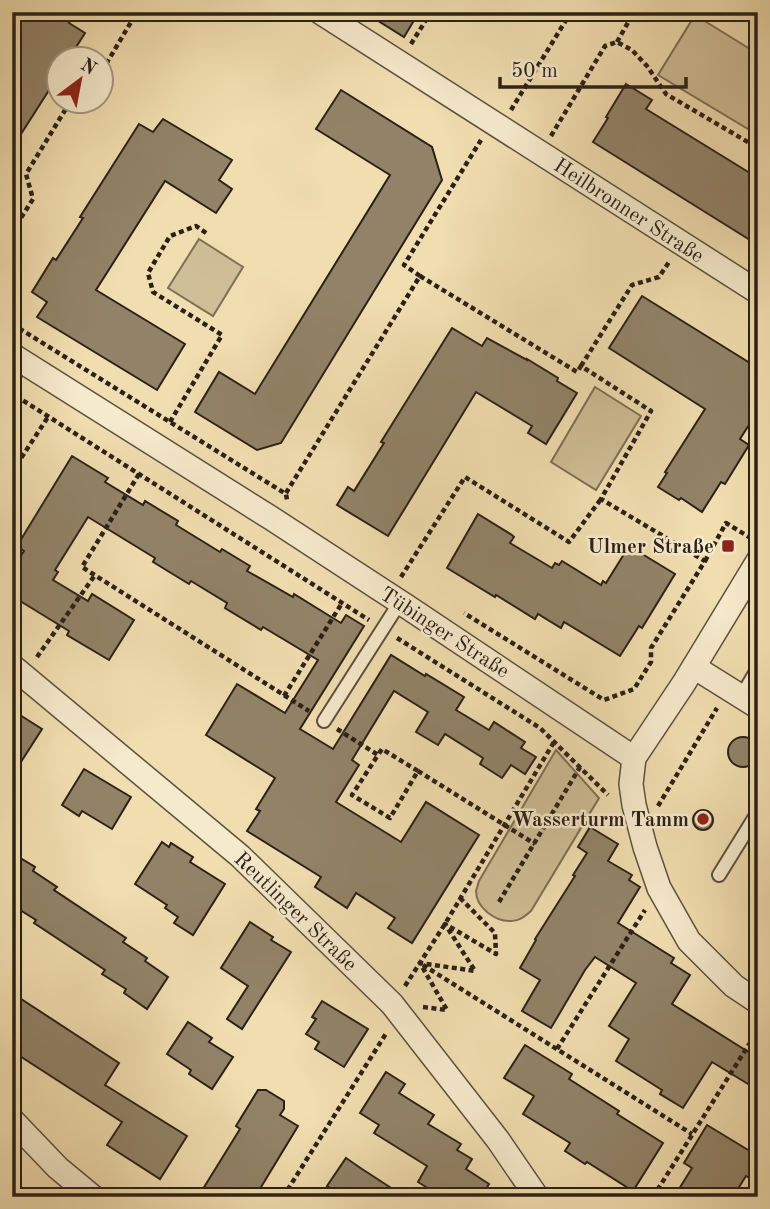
<svg xmlns="http://www.w3.org/2000/svg" width="770" height="1209" font-family="'Old Standard TT',serif">
  <style>
    .green { fill: #cfbe96; stroke: #7d6f58; stroke-width: 2 }
    .building { fill: #928368; stroke: #2b2019; stroke-width: 2 }
    .lines { fill: none; stroke-linecap: round; stroke-linejoin: round }
    .service-casing { stroke: #5c503f; stroke-width: 16 }
    .minor-casing { stroke: #5c503f; stroke-width: 26 }
    .path { stroke: #2b2019; stroke-width: 4.5; stroke-dasharray: 5 3.5; stroke-linecap: butt }
    .service { stroke: #f6eacc; stroke-width: 12 }
    .minor { stroke: #f6eacc; stroke-width: 23 }
    .poi-dot { fill: #8f2418; stroke: #f6eacc; stroke-width: 2.5 }
    .labels { text-anchor: middle; stroke-width: 5; stroke-linejoin: round; paint-order: stroke }
    .street-label { font-size: 21px; fill: #2b2019; stroke: #f6eacc }
    .poi-label { font-size: 21px; font-weight: bold; fill: #2b2019; stroke: #f6eacc; text-anchor: end }
  </style>
  <rect width="100%" height="100%" fill="#f1deb0"/>
  <filter id="stains"><feTurbulence type="fractalNoise" baseFrequency=".00286" numOctaves="4"/><feColorMatrix values="0 0 0 0 .2 0 0 0 0 .09 0 0 0 0 .02 0 0 0 .5 -.17"/></filter>
  <radialGradient id="worn" r=".72"><stop offset=".6" stop-color="#630" stop-opacity="0"/><stop offset="1" stop-color="#630" stop-opacity=".3"/></radialGradient>
  <g class="green">
    <path d="M695,15L758,54V135L658,75Z"/>
    <path d="M199,239L243,267L213,316L168,288Z"/>
    <path d="M595,387L641,416L596,490L551,462Z"/>
    <path d="M556,750L599,798L531,911C525,916 520,921 511,921C496,922 476,908 476,891C477,888 478,884 479,881Z"/>
  </g>
  <g class="building">
    <path d="M26,12H75L69,23L85,33L68,60H60V73L12,148V33Z"/>
    <path d="M364,12H419L404,37Z"/>
    <path d="M626,84L652,100L646,109L758,178V245L593,142L608,118L606,117Z"/>
    <path d="M341,90L432,147L442,180L281,443L257,450L195,412L219,372L255,394L390,175L316,129Z"/>
    <path d="M163,119L232,160L219,180L232,189L216,213L165,181L96,290L185,344L157,390L37,317L47,302L32,292L53,258L56,260L83,218L80,217L139,124L153,132Z"/>
    <path d="M642,296L758,368V411L740,439L749,445L725,484L721,482L702,512L681,498L679,500L658,487L667,473L665,472L705,409L609,348Z"/>
    <path d="M452,328L482,346L487,338L527,360V359L558,378L557,381L577,393L546,444L528,433L532,426L476,392L388,536L337,505L348,487L354,491L384,443L381,442Z"/>
    <path d="M72,456L108,478L105,482L143,505L145,501L178,521L176,525L220,552L222,549L250,566L247,571L293,597L294,594L341,623L346,615L364,626L300,729L333,749L391,655L425,676L426,674L464,697L456,710L489,730L494,722L525,742L521,748L536,757L525,774L511,765L502,778L480,764L483,758L445,734L438,745L416,732L428,712L394,691L352,760L359,765L336,802L401,842L426,802L479,835L412,943L388,928L395,918L356,893L347,908L315,887L321,877L247,831L260,811L256,809L275,778L206,735L237,684L285,713L318,660L263,627L261,630L225,608L227,603L191,581L189,584L153,562L155,558L88,517L55,570L58,572L53,580L88,601L92,594L134,620L109,660L67,635L69,631L12,596V586L21,573L13,568L24,551L17,546Z"/>
    <path d="M478,514L512,535L514,537L510,543L552,568L555,563L559,565L562,561L601,585L603,581L606,583L629,546L675,574L642,628L639,626L620,656L564,622L561,628L538,614L535,619L496,595L495,597L447,568Z"/>
    <path d="M12,710L42,729L12,776Z"/>
    <circle cx="743" cy="752" r="15"/>
    <path d="M84,769L131,797L112,829L82,811L79,816L62,805Z"/>
    <circle cx="703" cy="820" r="10"/>
    <path d="M590,827L618,844L608,861L632,875L629,880L640,887L618,923L674,958L671,963L690,975L672,1004L758,1058V1090L712,1062L683,1108L660,1094L662,1090L616,1061L629,1039L609,1026L636,983L595,957L585,970L551,1028L522,1011L540,980L520,968L536,940L535,939L575,876L573,875L587,853L578,847Z"/>
    <path d="M162,842L169,847L171,843L193,857L190,862L225,884L193,935L174,923L178,917L165,908L167,905L135,884Z"/>
    <path d="M12,853L35,867L33,871L57,887L54,890L126,938L123,942L147,958L145,961L168,977L147,1009L124,993L126,989L102,974L105,970L34,923L36,920L12,905Z"/>
    <path d="M250,922L273,937L271,940L291,952L242,1029L227,1019L248,986L221,968Z"/>
    <path d="M12,993L119,1063L105,1085L187,1136L160,1179L107,1145L122,1122L12,1051Z"/>
    <path d="M322,1001L368,1029L344,1067L315,1049L319,1042L306,1034L316,1019L312,1017Z"/>
    <path d="M188,1022L212,1038L209,1042L233,1057L212,1089L189,1074L191,1070L167,1054Z"/>
    <path d="M525,1045L572,1074L569,1079L619,1111L617,1114L663,1143L633,1191L587,1162L585,1164L565,1151L570,1143L523,1114L534,1096L504,1078Z"/>
    <path d="M386,1072L405,1084L399,1093L434,1115L428,1124L461,1144L457,1150L472,1159L466,1169L489,1184L481,1197H442L418,1182L427,1166L374,1133L379,1125L360,1113Z"/>
    <path d="M258,1090H266L284,1101V1109L280,1115L298,1126L255,1197H198L240,1129L236,1126Z"/>
    <path d="M707,1125L758,1156V1183L746,1176L734,1195L726,1189L721,1197H674L692,1168L684,1163Z"/>
    <path d="M346,1158L362,1169L405,1197H344L327,1186Z"/>
  </g>
  <g class="lines">
    <g class="service-casing">
      <g id="service">
        <path d="M12,379L23,361"/>
        <path d="M741,697L758,668"/>
        <path d="M324,721L400,602"/>
        <path d="M719,875L758,812"/>
      </g>
    </g>
    <g class="minor-casing">
      <g id="minor">
        <path d="M320,12L758,292"/>
        <path d="M12,355L271,518L406,606L634,758"/>
        <path d="M758,561L684,683L634,758L631,784L634,805L645,847L659,888L689,941L734,986L758,1002"/>
        <path d="M12,666L240,856L392,1004L498,1140L537,1197"/>
        <path d="M694,667L758,707"/>
        <path d="M12,1120L58,1168L93,1197"/>
      </g>
    </g>
    <g class="path">
      <path d="M617,42L634,12"/>
      <path d="M411,44L431,12"/>
      <path d="M102,71L137,12"/>
      <path d="M511,110L571,12"/>
      <path d="M551,136L605,46L617,42L632,50L647,66L666,94L758,148"/>
      <path d="M12,232L33,199L26,174L70,102"/>
      <path d="M420,276L577,372L581,366L651,411L601,499L705,561L651,648V662L634,689L604,700L464,613"/>
      <path d="M12,324L286,494L287,500"/>
      <path d="M581,366L632,285L659,277L669,262"/>
      <path d="M16,396L369,620"/>
      <path d="M170,422L222,335L153,292L148,273L170,236L196,226L209,235"/>
      <path d="M12,472L48,417"/>
      <path d="M139,474L82,567L309,711"/>
      <path d="M286,493L420,276L404,265L481,140"/>
      <path d="M705,561L726,523L754,540"/>
      <path d="M401,577L465,477L569,542L601,499"/>
      <path d="M397,638L540,728L608,795"/>
      <path d="M37,657L95,575"/>
      <path d="M284,696L342,603"/>
      <path d="M337,729L378,755L352,795L390,818L418,771L382,749L378,755"/>
      <path d="M418,771L535,844"/>
      <path d="M658,806L717,708"/>
      <path d="M499,902L580,767"/>
      <path d="M423,965L692,1134"/>
      <path d="M405,986L445,924L554,742"/>
      <path d="M423,1007L447,1010L420,963L475,971L445,924L496,954L495,933L460,898"/>
      <path d="M557,1049L645,910"/>
      <path d="M283,1197L387,1032"/>
      <path d="M653,1197L758,1030"/>
    </g>
    <use href="#service" class="service"/>
    <use href="#minor" class="minor"/>
  </g>
  <g class="poi-dot">
    <rect x="721" y="539" width="14" height="14" rx="3.5"/>
    <circle cx="703" cy="819" r="7"/>
  </g>
  <g class="labels">
    <g class="street-label">
      <text transform="translate(629 210) rotate(33)" y="7">Heilbronner Straße</text>
      <text transform="translate(445 632) rotate(33)" y="7">Tübinger Straße</text>
      <text transform="translate(296 911) rotate(44)" y="7">Reutlinger Straße</text>
    </g>
    <g class="poi-label">
      <text x="714" y="553">Ulmer Straße</text>
      <text x="689" y="826">Wasserturm Tamm</text>
    </g>
  </g>
  <rect width="770" height="1209" fill="none" stroke="#f1deb0" stroke-width="42"/>
  <rect x="14" y="14" width="742" height="1181" fill="none" stroke="#2b2019" stroke-width="3.5"/>
  <rect x="21" y="21" width="728" height="1167" fill="none" stroke="#2b2019" stroke-width="2"/>
  <g transform="translate(80 80) rotate(32)"><circle r="33" fill="#f6eacc" stroke="#a59984" stroke-width="2"/>
  <path d="M0-5L12 26L0 18L-12 26Z" fill="#8f2418"/>
  <text y="-10" font-size="19" font-weight="bold" text-anchor="middle" fill="#2b2019">N</text>
  </g>
  <path d="M500 77v10h186v-10" fill="none" stroke="#2b2019" stroke-width="3.5"/>
  <text x="511" y="77" font-size="21" fill="#2b2019" stroke="#f6eacc" stroke-width="5" paint-order="stroke">50 m</text>
  <rect width="100%" height="100%" filter="url(#stains)"/>
  <rect width="100%" height="100%" fill="url(#worn)"/>
</svg>
